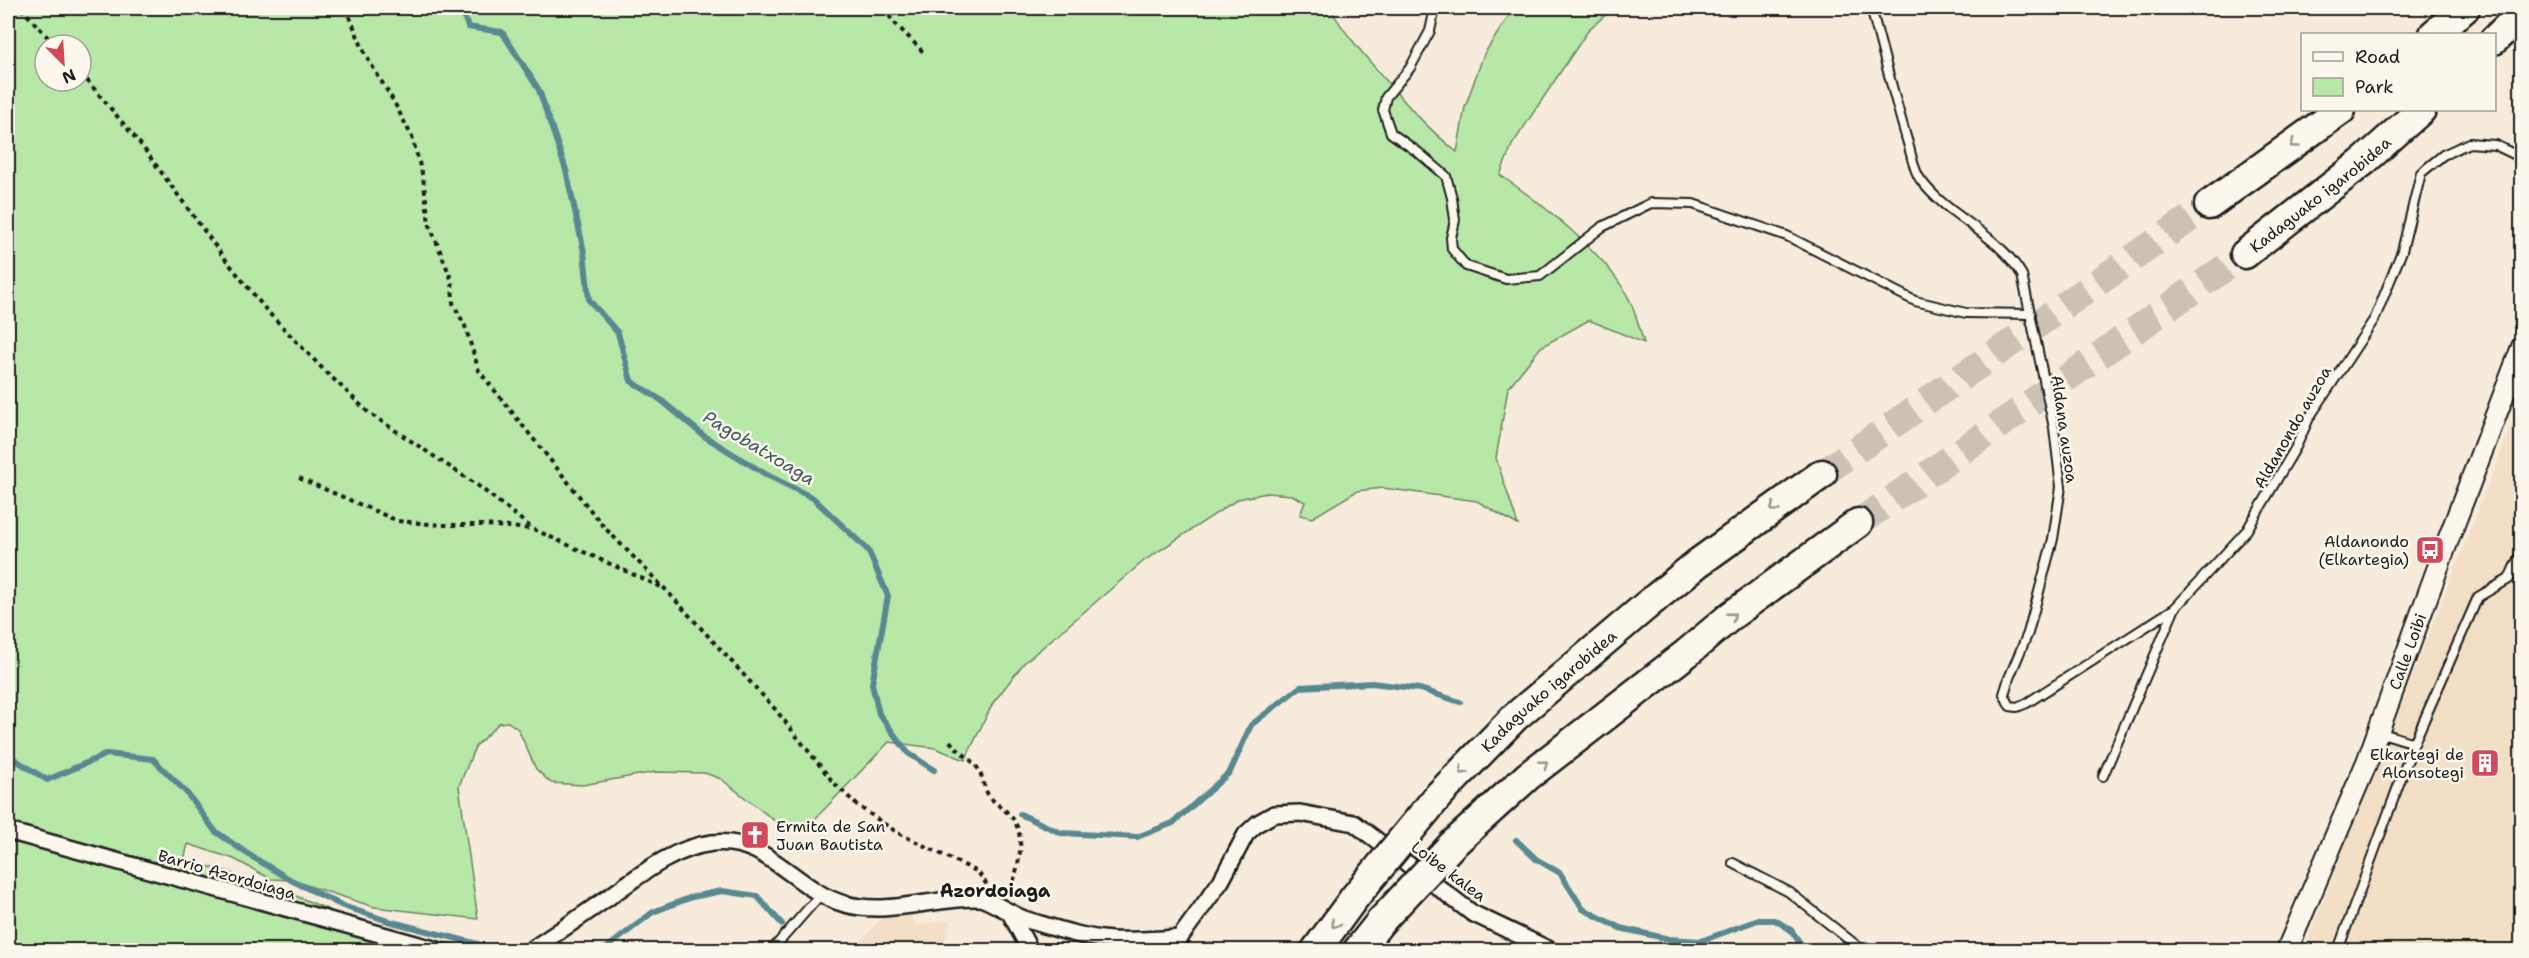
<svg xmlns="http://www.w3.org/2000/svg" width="2529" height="958" font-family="'Shantell Sans',sans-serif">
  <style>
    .built { fill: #f2dfc6 }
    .green { fill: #b7e8a7; stroke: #6a8262; stroke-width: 1.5; fill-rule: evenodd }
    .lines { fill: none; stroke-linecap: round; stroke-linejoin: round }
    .stream { stroke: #598891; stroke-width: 6 }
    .motorway-tunnel { stroke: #cbc2b5; stroke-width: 28; stroke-dasharray: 28 14; stroke-linecap: butt }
    .service-casing { stroke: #1c1c1c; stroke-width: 12 }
    .minor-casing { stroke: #1c1c1c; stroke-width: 20 }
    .tertiary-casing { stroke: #1c1c1c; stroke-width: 24 }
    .motorway-casing { stroke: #1c1c1c; stroke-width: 33 }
    .path { stroke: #1c1c1c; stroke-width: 4; stroke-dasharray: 4.5 4.5; stroke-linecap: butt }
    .service { stroke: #fbf7ec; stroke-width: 8 }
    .minor { stroke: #fbf7ec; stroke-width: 15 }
    .tertiary { stroke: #fbf7ec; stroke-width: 20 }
    .motorway { stroke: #fbf7ec; stroke-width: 28 }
    .motorway-bridge-casing { stroke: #1c1c1c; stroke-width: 33; stroke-linecap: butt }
    .motorway-bridge { stroke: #fbf7ec; stroke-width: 28 }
    .oneway { stroke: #97948e }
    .labels { text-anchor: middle; stroke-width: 5; stroke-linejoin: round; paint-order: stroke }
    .street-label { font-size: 16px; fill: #1c1c1c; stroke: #fbf7ec }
    .poi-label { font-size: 16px; fill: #1c1c1c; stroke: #fbf7ec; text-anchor: end }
    .water-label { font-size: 18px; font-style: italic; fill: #3f5b60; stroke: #fbf7ec }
    .neighbourhood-label { font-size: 18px; font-weight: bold; fill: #1c1c1c; stroke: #fbf7ec }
  </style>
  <rect width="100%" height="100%" fill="#f7ecdb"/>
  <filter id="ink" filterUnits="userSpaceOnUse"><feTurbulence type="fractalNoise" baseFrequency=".0167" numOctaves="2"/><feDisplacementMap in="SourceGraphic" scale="12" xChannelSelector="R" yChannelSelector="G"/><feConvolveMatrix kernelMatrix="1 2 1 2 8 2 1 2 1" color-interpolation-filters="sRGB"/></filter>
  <g filter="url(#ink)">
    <g class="built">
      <path d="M2521,401V950H2304Z"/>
      <path d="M884,914L911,915L915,926L951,919L944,944L946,950H854Z"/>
    </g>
    <path class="green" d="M8,8H1330C1345,34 1364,55 1384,78C1407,105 1429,130 1457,152L1465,107L1484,54L1514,8H1632L1608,13L1589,29L1512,145L1500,175C1541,203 1603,251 1627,295C1635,309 1639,327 1644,343L1589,320L1541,347L1508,388L1496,458L1518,525L1477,501L1383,488L1357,491L1312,518L1300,515L1305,502L1292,495L1267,493L1238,499L1145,560L1024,663L993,703L965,760L935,748L889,742L814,820L797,830L775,821L721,779L705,773L655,772L583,785L551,783L536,769L518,729L508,722L499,723L475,747L459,786L478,919L374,907L291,880L271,879L234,859L188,844L184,860L229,872L259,888L287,892L357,922L479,950H8ZM45,45H81V81H45Z"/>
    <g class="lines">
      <g class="stream">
        <path d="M461,8L468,27L502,32L539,90L566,170L584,252L589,300L618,333L631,381L661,400L704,436L767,475L813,498L868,550L888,596L872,684L879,714L908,753L934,770"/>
        <path d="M8,755L47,780L107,754L153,759L186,792L215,831L246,853L291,880L343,906L388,921L478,944L491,950"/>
        <path d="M1020,814L1061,833L1137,837L1173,823L1230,772L1251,725L1300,687L1372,683L1420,689L1460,702"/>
        <path d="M1516,840L1536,859L1560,873L1583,909L1620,928L1669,939L1701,941L1758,920H1775L1791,930L1805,950"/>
        <path d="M604,950L653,912L692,897L722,891L757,896L782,924"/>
      </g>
      <g class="motorway-tunnel">
        <path d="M1822,474L2209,205"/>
        <path d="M1858,523L2245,254"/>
      </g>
      <g class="service-casing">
        <g id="service">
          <path d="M1435,8L1430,31L1410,68L1386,97L1383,110L1391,133L1419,153L1446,176L1452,198L1455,220L1451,238L1452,249L1466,266L1506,279L1540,276L1602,227L1651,203L1693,204L1787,236L1915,301L1966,313L2031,314"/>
          <path d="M1871,8C1883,52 1894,96 1907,140C1911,152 1913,169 1920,179C1948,218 1997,232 2022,275L2054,428L2061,487L2053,539L2028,633L2009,678L2004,694L2010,706L2017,707L2027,703L2175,608"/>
          <path d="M2379,732L2414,743"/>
          <path d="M2103,776L2175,608L2247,530L2296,447L2309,418L2375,318L2402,251L2421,173L2443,155L2469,143L2495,145L2522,158"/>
          <path d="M1733,863L1789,892L1862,950"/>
          <path d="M772,950L821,894"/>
          <path d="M2338,950L2414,743L2478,597L2509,579L2522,550"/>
        </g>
      </g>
      <g class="minor-casing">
        <g id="minor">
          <path d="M8,831L437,950"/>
          <path d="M1011,915L1030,950"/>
          <path d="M531,950C557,933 583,915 609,897C640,875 673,848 712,843C768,836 795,891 845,904C889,916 935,897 979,898C986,898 1013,915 1024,919C1052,927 1082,938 1112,940C1134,941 1157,939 1180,938"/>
          <path d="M1171,950L1221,881L1246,834L1258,823L1274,814L1300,813L1354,823L1472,913L1550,950"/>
        </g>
      </g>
      <g class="tertiary-casing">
        <g id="tertiary">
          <path id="s1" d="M2287,950L2367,762L2445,548L2522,347"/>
        </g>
      </g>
      <g class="motorway-casing">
        <g id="motorway">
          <path d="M2434,34L2465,8"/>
          <path d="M2494,40L2522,13"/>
          <path d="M2209,205L2341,110"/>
          <path id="s2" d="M2245,254L2364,161L2421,110"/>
          <path d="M1647,605L1698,563L1822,474"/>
          <path d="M1687,653L1732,615L1858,523"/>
          <path d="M1316,950L1354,898"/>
          <path d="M1358,950L1381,921"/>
        </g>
      </g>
      <g class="path">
        <path d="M21,8L55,45"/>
        <path d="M346,8L365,54L394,102L412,137L423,177L429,223L452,281L453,303L465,326L479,371L604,527L666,590L775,709L833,782L857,805L880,821L898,833L978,872L987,885"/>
        <path d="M884,8L892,20L923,52"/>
        <path d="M81,73L142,146L222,255L267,311L321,367L369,413L477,485L533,529L663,588"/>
        <path d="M299,478L398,521L441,525H485L532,529"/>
        <path d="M950,741C957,751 969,757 976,766C983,774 983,788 989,796C996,805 1007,810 1013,819C1028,841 1016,873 1009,896"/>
      </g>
      <use href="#service" class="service"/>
      <use href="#minor" class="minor"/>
      <use href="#tertiary" class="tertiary"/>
      <use href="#motorway" class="motorway"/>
      <g class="motorway-bridge-casing">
        <g id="motorway-bridge">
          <path id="s3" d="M1354,898L1439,795L1515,717L1647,605"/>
          <path d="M1381,921L1452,845L1528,776L1687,653"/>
        </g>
      </g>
      <use href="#motorway-bridge" class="motorway-bridge"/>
    </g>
    <defs><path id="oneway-chevron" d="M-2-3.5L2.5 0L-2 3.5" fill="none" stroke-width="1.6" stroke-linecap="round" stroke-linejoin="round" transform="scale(1.5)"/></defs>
    <g class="oneway">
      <use href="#oneway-chevron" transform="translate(2294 144) rotate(144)"/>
      <use href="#oneway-chevron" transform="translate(1774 508) rotate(144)"/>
      <use href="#oneway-chevron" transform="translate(1732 616) rotate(-38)"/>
      <use href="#oneway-chevron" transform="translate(1544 764) rotate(-38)"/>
      <use href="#oneway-chevron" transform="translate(1463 771) rotate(134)"/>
      <use href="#oneway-chevron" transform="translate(1335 924) rotate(126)"/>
    </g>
  </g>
  <defs>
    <g id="bus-square" transform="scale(1.5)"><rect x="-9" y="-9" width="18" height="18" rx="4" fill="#d1495b" stroke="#fbf7ec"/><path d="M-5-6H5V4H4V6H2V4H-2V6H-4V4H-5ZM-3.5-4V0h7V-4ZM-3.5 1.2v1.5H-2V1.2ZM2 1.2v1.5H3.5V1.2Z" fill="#fff"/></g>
    <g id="building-square" transform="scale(1.5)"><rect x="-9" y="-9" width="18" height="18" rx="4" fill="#d1495b" stroke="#fbf7ec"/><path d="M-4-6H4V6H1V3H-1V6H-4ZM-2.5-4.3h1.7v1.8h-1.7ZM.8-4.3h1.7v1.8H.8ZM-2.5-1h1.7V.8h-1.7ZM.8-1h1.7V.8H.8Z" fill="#fff"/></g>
    <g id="church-square" transform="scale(1.5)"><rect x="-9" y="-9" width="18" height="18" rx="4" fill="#d1495b" stroke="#fbf7ec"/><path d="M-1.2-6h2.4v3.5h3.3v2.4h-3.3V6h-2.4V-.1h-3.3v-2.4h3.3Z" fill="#fff"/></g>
  </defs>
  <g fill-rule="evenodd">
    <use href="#bus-square" x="2430" y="550"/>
    <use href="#building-square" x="2485" y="763"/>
    <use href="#church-square" x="755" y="835"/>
  </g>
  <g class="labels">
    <g class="street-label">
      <text dy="6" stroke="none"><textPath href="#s2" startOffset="96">Kadaguako igarobidea</textPath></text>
      <text transform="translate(2292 427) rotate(-60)" y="6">Aldanondo auzoa</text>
      <text transform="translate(2065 429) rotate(82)" y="6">Aldana auzoa</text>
      <text dy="6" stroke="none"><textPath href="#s1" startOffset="322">Calle Loibi</textPath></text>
      <text dy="6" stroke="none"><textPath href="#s3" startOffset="285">Kadaguako igarobidea</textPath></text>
      <text transform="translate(1449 871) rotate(37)" y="6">Loibe kalea</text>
      <text transform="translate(227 874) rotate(16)" y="6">Barrio Azordoiaga</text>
    </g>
    <g class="poi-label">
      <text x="2409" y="547">Aldanondo<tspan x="2409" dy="18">(Elkartegia)</tspan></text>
      <text x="2464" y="760">Elkartegi de<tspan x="2464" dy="18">Alonsotegi</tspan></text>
      <text x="776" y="832" text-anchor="start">Ermita de San<tspan x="776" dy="18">Juan Bautista</tspan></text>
    </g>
    <g class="water-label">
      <text transform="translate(759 448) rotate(31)" y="6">Pagobatxoaga</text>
    </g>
    <g class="neighbourhood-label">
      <text x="995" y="897">Azordoiaga</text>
    </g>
  </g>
  <rect width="2529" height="958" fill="none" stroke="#fbf7ec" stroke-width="30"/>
  <rect x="15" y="15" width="2499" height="928" fill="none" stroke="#1c1c1c" stroke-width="2" filter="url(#ink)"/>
  <rect x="2301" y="33" width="195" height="78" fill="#fbf7ec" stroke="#a29f99" stroke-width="1.5"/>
  <rect x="2313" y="52" width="30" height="9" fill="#fbf7ec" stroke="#a29f99" stroke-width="1.5"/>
  <text x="2355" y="63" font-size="18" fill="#1c1c1c">Road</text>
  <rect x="2313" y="78" width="30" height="18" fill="#b7e8a7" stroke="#a29f99" stroke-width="1.5"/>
  <text x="2355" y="93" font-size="18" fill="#1c1c1c">Park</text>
  <g transform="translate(63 63) rotate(156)"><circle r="28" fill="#fbf7ec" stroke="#a29f99" stroke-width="1.5"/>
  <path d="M0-4.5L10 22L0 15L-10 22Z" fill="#d1495b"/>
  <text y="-9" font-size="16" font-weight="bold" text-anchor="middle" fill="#1c1c1c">N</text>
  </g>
</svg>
